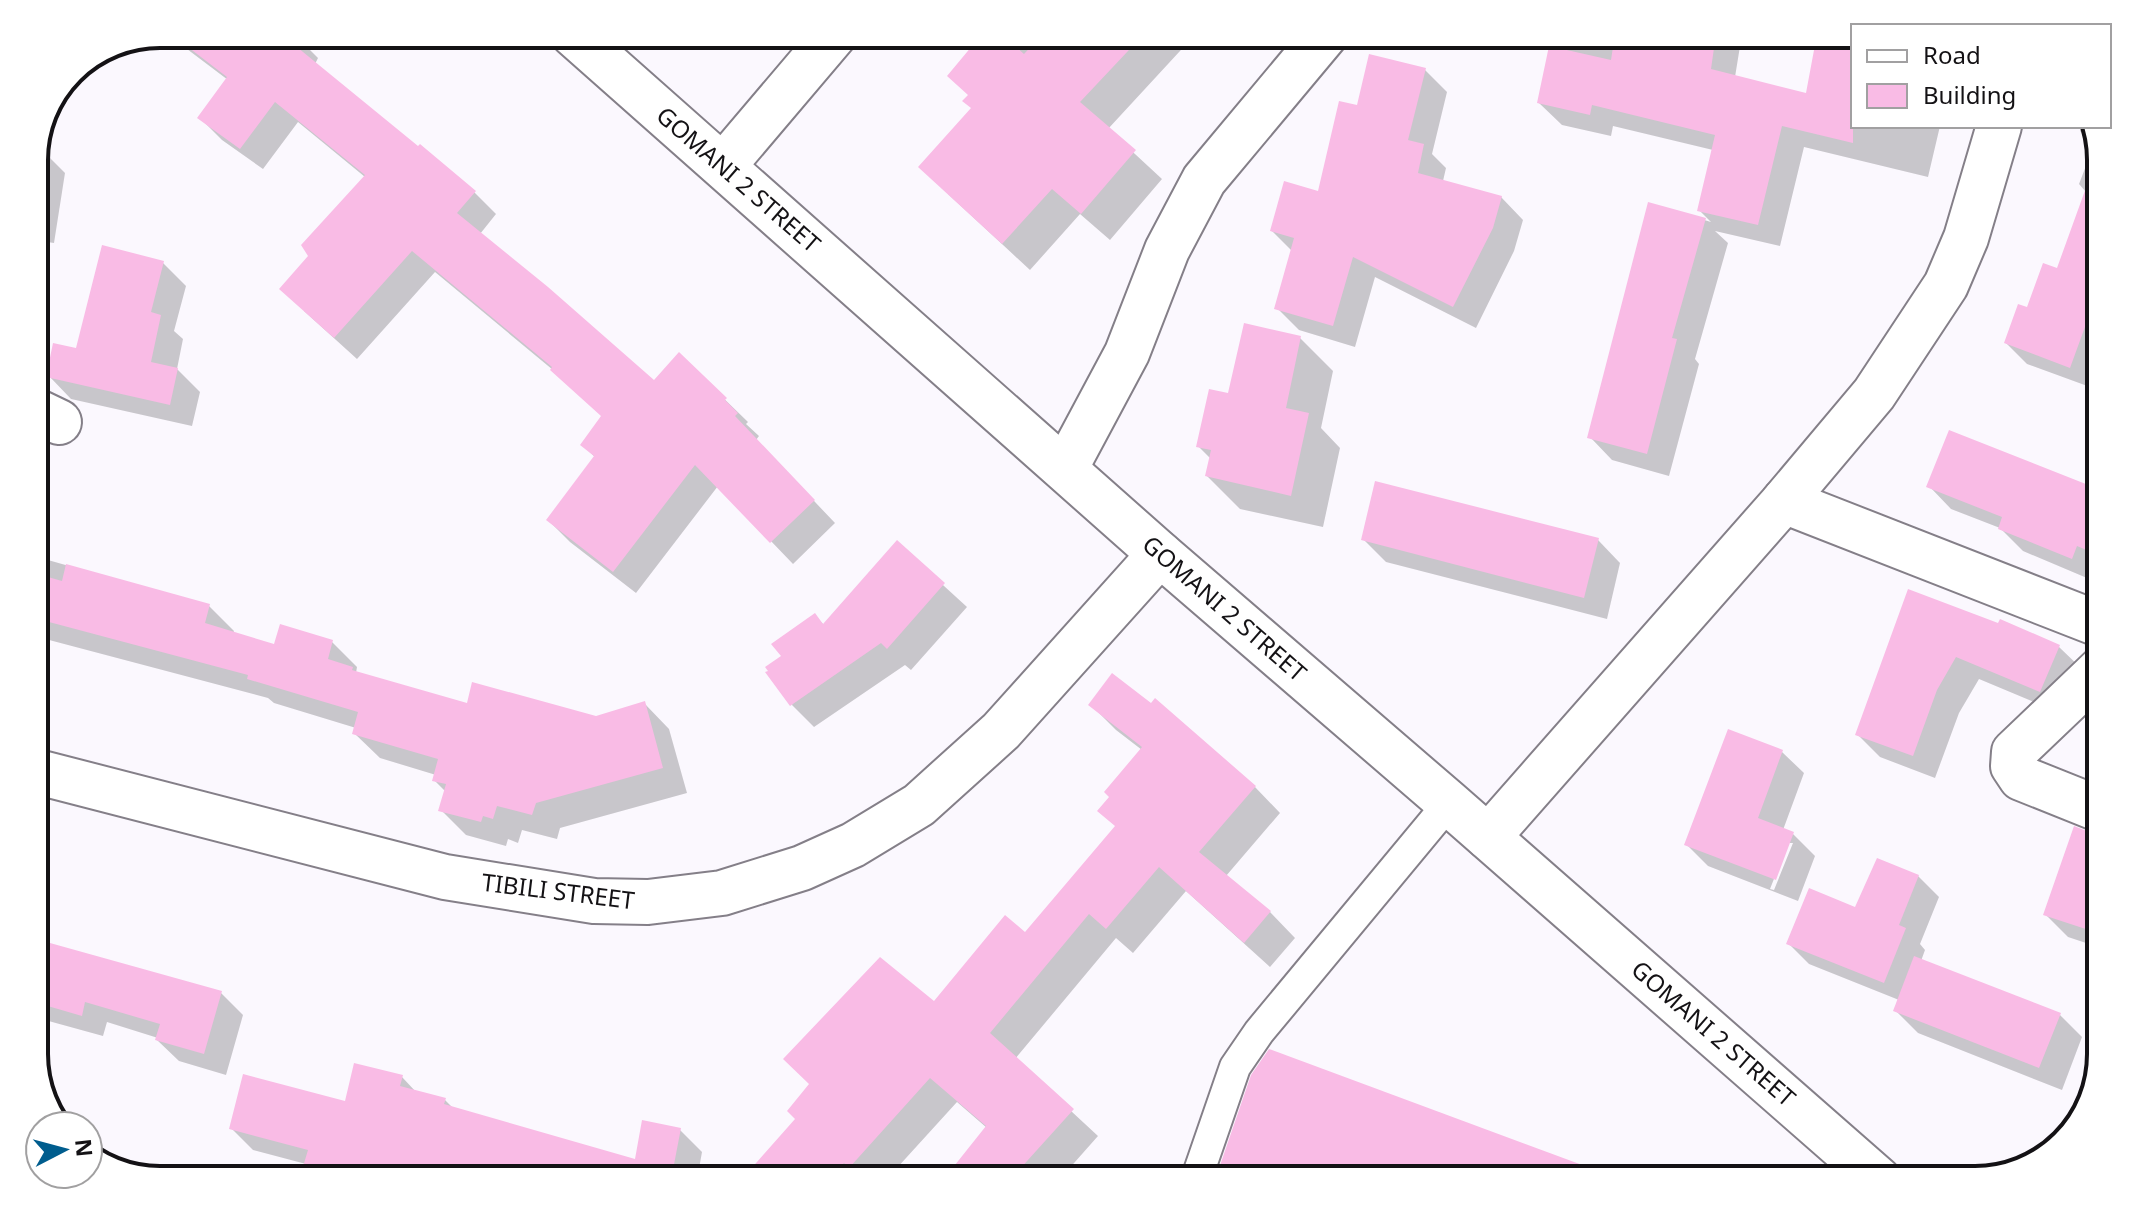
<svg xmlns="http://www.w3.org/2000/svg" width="2135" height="1214" font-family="'Noto Sans',sans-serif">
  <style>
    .shadow { fill: #0003; fill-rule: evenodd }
    .building { fill: #f9bbe5 }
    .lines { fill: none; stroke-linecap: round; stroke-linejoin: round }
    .service-casing { stroke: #847f88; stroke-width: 34 }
    .minor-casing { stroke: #847f88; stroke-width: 48 }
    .service { stroke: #fff; stroke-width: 30 }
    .minor { stroke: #fff; stroke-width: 44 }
    .labels { text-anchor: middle; stroke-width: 7; stroke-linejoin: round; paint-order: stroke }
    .street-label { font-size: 24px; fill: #141215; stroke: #fff }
    .rim { fill: none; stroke: #141215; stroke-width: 4 }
  </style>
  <rect width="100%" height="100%" fill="#fbf8fe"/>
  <g class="shadow">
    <path d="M172,34H293L296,36L318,58L315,64L474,192L496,214L480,234L654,382L679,355L748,422L746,424L759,436L756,440L835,523L793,564L718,486L636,593L570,542L548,520L596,458L582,445L603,417L553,370L435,272L357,359L304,311L311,256L365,177L298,122L263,169L222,140L200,118L228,80L187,49Z"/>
    <path d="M985,34H998L1018,52L1034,34H1188L1192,38L1108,129L1162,179L1110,240L1080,214L1030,270L948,194L973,109L969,96Z"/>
    <path d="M1554,34H1742L1735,77L1807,95L1819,34H1853V126H1940L1928,177L1804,147L1780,246L1715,231L1728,243L1695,359L1699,364L1669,476L1612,460L1590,437L1650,204L1711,222L1699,210L1713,150L1613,126L1611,136L1562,125L1539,103Z"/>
    <path d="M1424,69L1447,92L1432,154L1446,168L1443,181L1501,197L1523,220L1514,251L1476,328L1375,277L1355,347L1299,330L1277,308L1293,252L1272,231L1319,193L1358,108Z"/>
    <path d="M2082,126H2093L2101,152V391L2027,364L2006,343L2058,270L2086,192L2079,184L2094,145L2080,131Z"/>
    <path d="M35,149L42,150L65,173L54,243L34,240Z"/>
    <path d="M163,263L186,286L174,331L183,339L177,369L200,392L192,426L71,399L49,376L78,350Z"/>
    <path d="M1300,338L1333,371L1321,428L1340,448L1323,527L1240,509L1207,476L1211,459L1198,446L1230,396Z"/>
    <path d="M1929,486L2101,493V568L2094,581L2023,551L2000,528L1951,509Z"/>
    <path d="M1363,539L1598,540L1620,563L1607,619L1386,562Z"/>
    <path d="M897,543L967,607L911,670L905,665L814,727L792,705L815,616L824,625Z"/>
    <path d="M34,556L209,606L234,631L233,634L275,646L332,642L357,667L356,673L468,705L596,718L644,703L669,729L687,793L560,828L557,839L522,830L518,843L508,839L506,846L466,835L441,810L446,792L434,780L436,775L380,758L354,733L356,728L274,703L268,698L34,636Z"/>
    <path d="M1910,592L2059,647L2082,669L2063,714L1979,679L1959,713L1935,778L1880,757L1857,734Z"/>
    <path d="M1090,704L1255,787L1280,813L1226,876L1270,912L1295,938L1270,967L1186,891L1133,953L1116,938L1015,1059L1098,1136L1059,1180H945L987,1128L957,1102L886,1180H744L934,1004L1025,934L1117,827L1142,750L1116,730Z"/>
    <path d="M1782,752L1804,773L1783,830L1793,834L1815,856L1798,901L1708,866L1686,844ZM1788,843H1793L1774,890L1770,889Z"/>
    <path d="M2101,836V948L2068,937L2045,914Z"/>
    <path d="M1918,876L1939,897L1920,944L1925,950L1921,961L2060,1015L2082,1037L2062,1090L1918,1033L1896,1011L1899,1000L1809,964L1789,944Z"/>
    <path d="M34,941L221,993L243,1015L226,1075L179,1061L157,1040L158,1038L107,1022L103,1036L34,1017Z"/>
    <path d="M402,1077L417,1093L445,1100L454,1109L637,1162L680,1130L702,1152L697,1180H301L306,1164L253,1150L231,1128L346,1103Z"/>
  </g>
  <g class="building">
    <path d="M171,34H281L418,146L420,144L476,191L457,213L548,287L654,380L679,352L727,398L725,400L738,413L735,416L815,500L770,543L695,465L613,572L546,520L594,456L580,445L601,416L550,370L552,367L412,251L334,338L279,289L308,256L301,245L365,175L275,102L240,149L197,118L227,77Z"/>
    <path d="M982,34H1001L1024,54L1043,34H1144L1080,102L1136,150L1081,214L1052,189L1002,244L918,167L971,108L962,101L968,95L947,76Z"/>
    <path d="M1615,34H1716L1711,69L1806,93L1817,34H1853V143L1782,126L1758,225L1697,211L1715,135L1592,105L1590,115L1537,103L1549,46L1611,60Z"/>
    <path d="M1369,54L1426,68L1408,140L1424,144L1418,173L1502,196L1493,228L1453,307L1353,257L1333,326L1274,309L1294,238L1270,231L1284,181L1318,191L1339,101L1357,105Z"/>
    <path d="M2096,160L2101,161V283L2070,368L2004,343L2018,304L2027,307L2043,263L2057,268Z"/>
    <path d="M1648,202L1706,218L1672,338L1677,339L1647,454L1587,438Z"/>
    <path d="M102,245L164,261L151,312L161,315L151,362L178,368L170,405L46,377L53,343L76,348Z"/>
    <path d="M1244,323L1301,336L1286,408L1309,413L1291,496L1205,476L1211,450L1196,447L1209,389L1228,393Z"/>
    <path d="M1949,430L2101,490V556L2077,546L2072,559L1998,529L2002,517L1926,487Z"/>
    <path d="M1375,481L1599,538L1584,598L1361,540Z"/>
    <path d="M897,540L945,583L887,649L881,643L790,706L765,672L768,671L765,667L781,656L771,644L815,613L823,624Z"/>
    <path d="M66,564L210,604L205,623L274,644L280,624L333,640L328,659L353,667L352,670L467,703L472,682L596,716L645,701L663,768L536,803L532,815L497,806L493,819L483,816L481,822L438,811L446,784L432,781L438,759L352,734L358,712L247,679L248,675L34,618V573L62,581Z"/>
    <path d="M1908,589L1998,623L2000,619L2060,645L2040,692L1956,657L1937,690L1913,756L1855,735Z"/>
    <path d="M1112,673L1151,703L1155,698L1256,786L1199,852L1271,911L1244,943L1159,867L1106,929L1089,914L990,1033L1074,1109L1010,1180H943L986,1126L930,1078L849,1168L844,1163L829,1180H741L795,1119L787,1111L809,1084L783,1059L880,957L934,1001L1005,915L1025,932L1115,826L1097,811L1109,797L1104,792L1142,747L1088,705Z"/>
    <path d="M1728,729L1783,750L1758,818L1794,832L1776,880L1684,845Z"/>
    <path d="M2074,826L2092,833L2101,834V934L2043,915Z"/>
    <path d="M1877,858L1919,875L1899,925L1906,928L1884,983L1786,944L1809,888L1855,907Z"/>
    <path d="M50,943L222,991L204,1054L155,1040L160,1024L85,1002L82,1016L34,1002Z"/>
    <path d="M1914,956L2061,1013L2039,1068L1893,1011Z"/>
    <path d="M1269,1049L1612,1176V1180H1215L1251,1075Z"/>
    <path d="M354,1063L403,1075L400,1086L446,1098L444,1104L635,1159L642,1120L681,1128L671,1180H299L308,1150L229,1129L243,1074L345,1101Z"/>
  </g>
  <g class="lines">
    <g class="service-casing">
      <path id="service" d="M1196,1180L1235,1067L1259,1032L1449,803"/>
    </g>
    <g class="minor-casing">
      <g id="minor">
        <path d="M573,34L1160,554L1449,803L1879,1180"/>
        <path d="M723,166L835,34"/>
        <path d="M34,410L59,422"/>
        <path d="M1065,469L1127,353L1167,250L1204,180L1326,34"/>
        <path d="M1784,501L2101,625"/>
        <path d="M2101,669L2014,752L2013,766L2021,778L2101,810"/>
        <path d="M34,771L445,877L594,901L648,902L722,893L802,868L853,845L919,805L1001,731L1160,554"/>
        <path d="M1488,837L1784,501L1874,394L1946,285L1966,238L1999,126"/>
      </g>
    </g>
    <use href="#service" class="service"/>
    <use href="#minor" class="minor"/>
  </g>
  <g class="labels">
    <g class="street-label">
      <text transform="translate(738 180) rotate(41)" y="8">GOMANI 2 STREET</text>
      <text transform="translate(1224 609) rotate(41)" y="8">GOMANI 2 STREET</text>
      <text transform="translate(558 892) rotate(7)" y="8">TIBILI STREET</text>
      <text transform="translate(1713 1034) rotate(41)" y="8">GOMANI 2 STREET</text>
    </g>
  </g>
  <path d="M0 0H2135V1214H0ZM160 48H1975A112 112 0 0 1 2087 160V1054A112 112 0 0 1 1975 1166H160A112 112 0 0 1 48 1054V160A112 112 0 0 1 160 48Z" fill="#fff" fill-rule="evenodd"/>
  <path class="rim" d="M160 48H1975A112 112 0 0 1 2087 160V1054A112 112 0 0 1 1975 1166H160A112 112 0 0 1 48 1054V160A112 112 0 0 1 160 48Z"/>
  <rect x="1851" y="24" width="260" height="104" fill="#ffffff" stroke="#a1a0a1" stroke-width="2"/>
  <rect x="1867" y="50" width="40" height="12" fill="#ffffff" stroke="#a1a0a1" stroke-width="2"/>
  <text x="1923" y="64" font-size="24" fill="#141215">Road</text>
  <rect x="1867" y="84" width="40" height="24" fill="#f9bbe5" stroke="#a1a0a1" stroke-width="2"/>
  <text x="1923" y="104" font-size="24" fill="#141215">Building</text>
  <g transform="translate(64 1150) rotate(84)"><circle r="38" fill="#ffffff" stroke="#a1a0a1" stroke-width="2"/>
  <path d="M0-6L14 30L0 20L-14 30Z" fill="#005d8e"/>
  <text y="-12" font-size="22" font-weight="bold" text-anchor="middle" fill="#141215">N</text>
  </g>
</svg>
